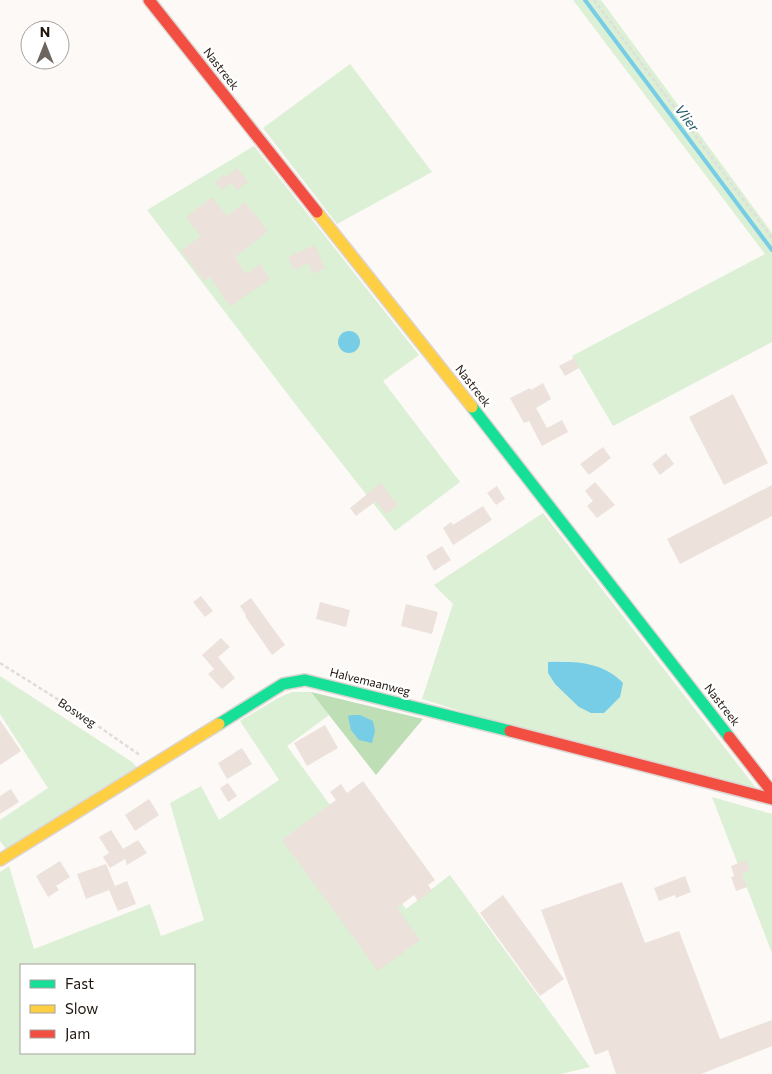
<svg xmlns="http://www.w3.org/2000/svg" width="772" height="1074" font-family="Commissioner,sans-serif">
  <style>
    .green { fill: #dcf0d5; fill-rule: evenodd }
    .forest { fill: #bedeb5 }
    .water { fill: #77cce6 }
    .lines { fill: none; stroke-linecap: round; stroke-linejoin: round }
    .stream { stroke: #77cce6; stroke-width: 4 }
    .building { fill: #ede1db }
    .fast-casing { stroke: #dcd5d1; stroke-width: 14 }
    .slow-casing { stroke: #dcd5d1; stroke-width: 14 }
    .jam-casing { stroke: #dcd5d1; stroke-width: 14 }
    .path { stroke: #dfdedc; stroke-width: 2.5; stroke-dasharray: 4 2.5; stroke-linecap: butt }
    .fast { stroke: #16e098; stroke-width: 11 }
    .slow { stroke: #ffcf43; stroke-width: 11 }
    .jam { stroke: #f24e42; stroke-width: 11 }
    .labels { text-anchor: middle; stroke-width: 5; stroke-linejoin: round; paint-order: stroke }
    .street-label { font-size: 12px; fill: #20160f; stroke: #fff }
    .water-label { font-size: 14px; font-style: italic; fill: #295a6b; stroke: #fff }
  </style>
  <rect width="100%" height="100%" fill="#fcf9f6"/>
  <g class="green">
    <path d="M573,0H601L772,233V342L613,426L572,356L765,254Z"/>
    <path d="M350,64L432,172L337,224L263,128Z"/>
    <path d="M254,146L419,355L383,381L460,482L395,531L299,409L147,210Z"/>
    <path d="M543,513L756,788L540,736L422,699L453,604L434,585ZM567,661L558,688L548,673V662Z"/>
    <path d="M0,676L132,762L138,769L6,849L0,841V820L48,788L0,714Z"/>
    <path d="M292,692H311L329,715L287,746L406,909L450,875L590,1067L561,1074H0V872L9,866L34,949L150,904L161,936L204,920L170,803L201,786L219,820L279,780L240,721L278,698ZM21,965H194V1053H21Z"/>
    <path d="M712,797L772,814V953Z"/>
  </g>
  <path class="forest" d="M311,692L423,719L376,775Z"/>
  <g class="water">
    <circle cx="349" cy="342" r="11"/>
    <path d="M548,662C576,661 603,662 623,683L620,697L604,713H591L579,707L555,684L548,673Z"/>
    <path d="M353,715H360L373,721L375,731L372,743L359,740L351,730L348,716Z"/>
  </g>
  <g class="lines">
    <path class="stream" d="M585,0L772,250"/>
  </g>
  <g class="building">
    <path d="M237,168L248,182L237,190L231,183L222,190L215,182L224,174L226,177Z"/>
    <path d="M212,197L227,216L245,202L268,231L235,257L246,274L260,264L270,279L230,306L210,277L204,281L181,251L201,236L186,217Z"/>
    <path d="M315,245L325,268L313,274L308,263L294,270L288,257Z"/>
    <path d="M574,358L579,368L565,376L559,366Z"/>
    <path d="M543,383L551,399L536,408L547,428L562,420L568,432L542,446L529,421L524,423L510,398L530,388L531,390Z"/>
    <path d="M733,394L768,463L724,485L689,417Z"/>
    <path d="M603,447L611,458L589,475L580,464Z"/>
    <path d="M666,453L674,464L660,475L652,464Z"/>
    <path d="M595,482L615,505L597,518L587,506L593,501L585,491Z"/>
    <path d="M381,483L398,505L386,514L376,501L356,516L350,508Z"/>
    <path d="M772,485V516L680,564L667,539Z"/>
    <path d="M497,486L505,499L496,505L487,493Z"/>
    <path d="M483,506L492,520L453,545L443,528L451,522L453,525Z"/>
    <path d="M442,546L451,560L434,571L426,556Z"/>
    <path d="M201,596L213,611L205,617L193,602Z"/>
    <path d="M251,598L285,645L272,655L245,616L246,615L240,606Z"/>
    <path d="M320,602L350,610L346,627L316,619Z"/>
    <path d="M406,604L438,612L432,634L401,626Z"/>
    <path d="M221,638L230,647L218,657L235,678L222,689L208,674L214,669L202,655Z"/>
    <path d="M0,720L21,751L0,765Z"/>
    <path d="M325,725L338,748L307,766L294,743Z"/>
    <path d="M242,748L252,764L227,779L218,763Z"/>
    <path d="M363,781L435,880L428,885L432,891L418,901L414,895L397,908L420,940L378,971L282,840L336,800L330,792L341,784L347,793Z"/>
    <path d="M228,783L237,796L228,802L220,788Z"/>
    <path d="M11,789L19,802L0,814V796Z"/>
    <path d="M149,799L159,815L135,831L125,815Z"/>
    <path d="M111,830L123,849L138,840L147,853L127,865L125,859L110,868L103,857L109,853L99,837Z"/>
    <path d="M746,860L750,870L742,873L747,887L736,891L731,877L734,876L731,866Z"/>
    <path d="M60,861L70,877L56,886L59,890L48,897L36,876Z"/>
    <path d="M106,864L115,886L127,881L136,904L118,911L109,890L86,899L77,874Z"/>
    <path d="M685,876L691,892L676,898L675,895L659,901L654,888Z"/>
    <path d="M622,882L645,943L679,931L720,1039L772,1020V1046L701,1074H616L608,1050L595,1055L541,910Z"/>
    <path d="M503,895L564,979L540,996L480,913Z"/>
  </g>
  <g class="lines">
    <g class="fast-casing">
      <g id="fast">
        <path d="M472,407L729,737"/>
        <path d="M219,724L283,684L305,680L510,731"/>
      </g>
    </g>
    <g class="slow-casing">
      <g id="slow">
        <path d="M317,212L472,407"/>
        <path d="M0,860L219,724"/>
      </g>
    </g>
    <g class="jam-casing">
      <g id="jam">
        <path d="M149,0L317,212"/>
        <path d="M510,731L772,799"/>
        <path d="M729,737L772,792"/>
      </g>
    </g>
    <g class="path">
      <path d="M594,0L772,238"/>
      <path d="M0,663L78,712L141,756"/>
    </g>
    <use href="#fast" class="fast"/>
    <use href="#slow" class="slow"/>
    <use href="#jam" class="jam"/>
  </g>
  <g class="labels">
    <g class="street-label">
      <text transform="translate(221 69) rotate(52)" y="4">Nastreek</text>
      <text transform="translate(473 386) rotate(52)" y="4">Nastreek</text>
      <text transform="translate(370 682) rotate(14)" y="4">Halvemaanweg</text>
      <text transform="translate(722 705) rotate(52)" y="4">Nastreek</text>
      <text transform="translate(77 713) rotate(33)" y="4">Bosweg</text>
    </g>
    <g class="water-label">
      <text transform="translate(687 118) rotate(53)" y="5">Vlier</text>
    </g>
  </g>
  <rect x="20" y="964" width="175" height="90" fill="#ffffff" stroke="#a6a29f"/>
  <rect x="30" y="980" width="25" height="8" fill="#16e098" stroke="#a6a29f"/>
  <text x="65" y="989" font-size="15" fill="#20160f">Fast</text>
  <rect x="30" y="1005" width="25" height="8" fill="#ffcf43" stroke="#a6a29f"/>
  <text x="65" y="1014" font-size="15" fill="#20160f">Slow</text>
  <rect x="30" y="1030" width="25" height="8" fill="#f24e42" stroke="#a6a29f"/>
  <text x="65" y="1039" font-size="15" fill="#20160f">Jam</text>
  <g transform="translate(45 45)"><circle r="24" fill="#ffffff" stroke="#a6a29f"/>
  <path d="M0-4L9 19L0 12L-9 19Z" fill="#6d6560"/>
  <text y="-8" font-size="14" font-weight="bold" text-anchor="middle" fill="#20160f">N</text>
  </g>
</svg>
